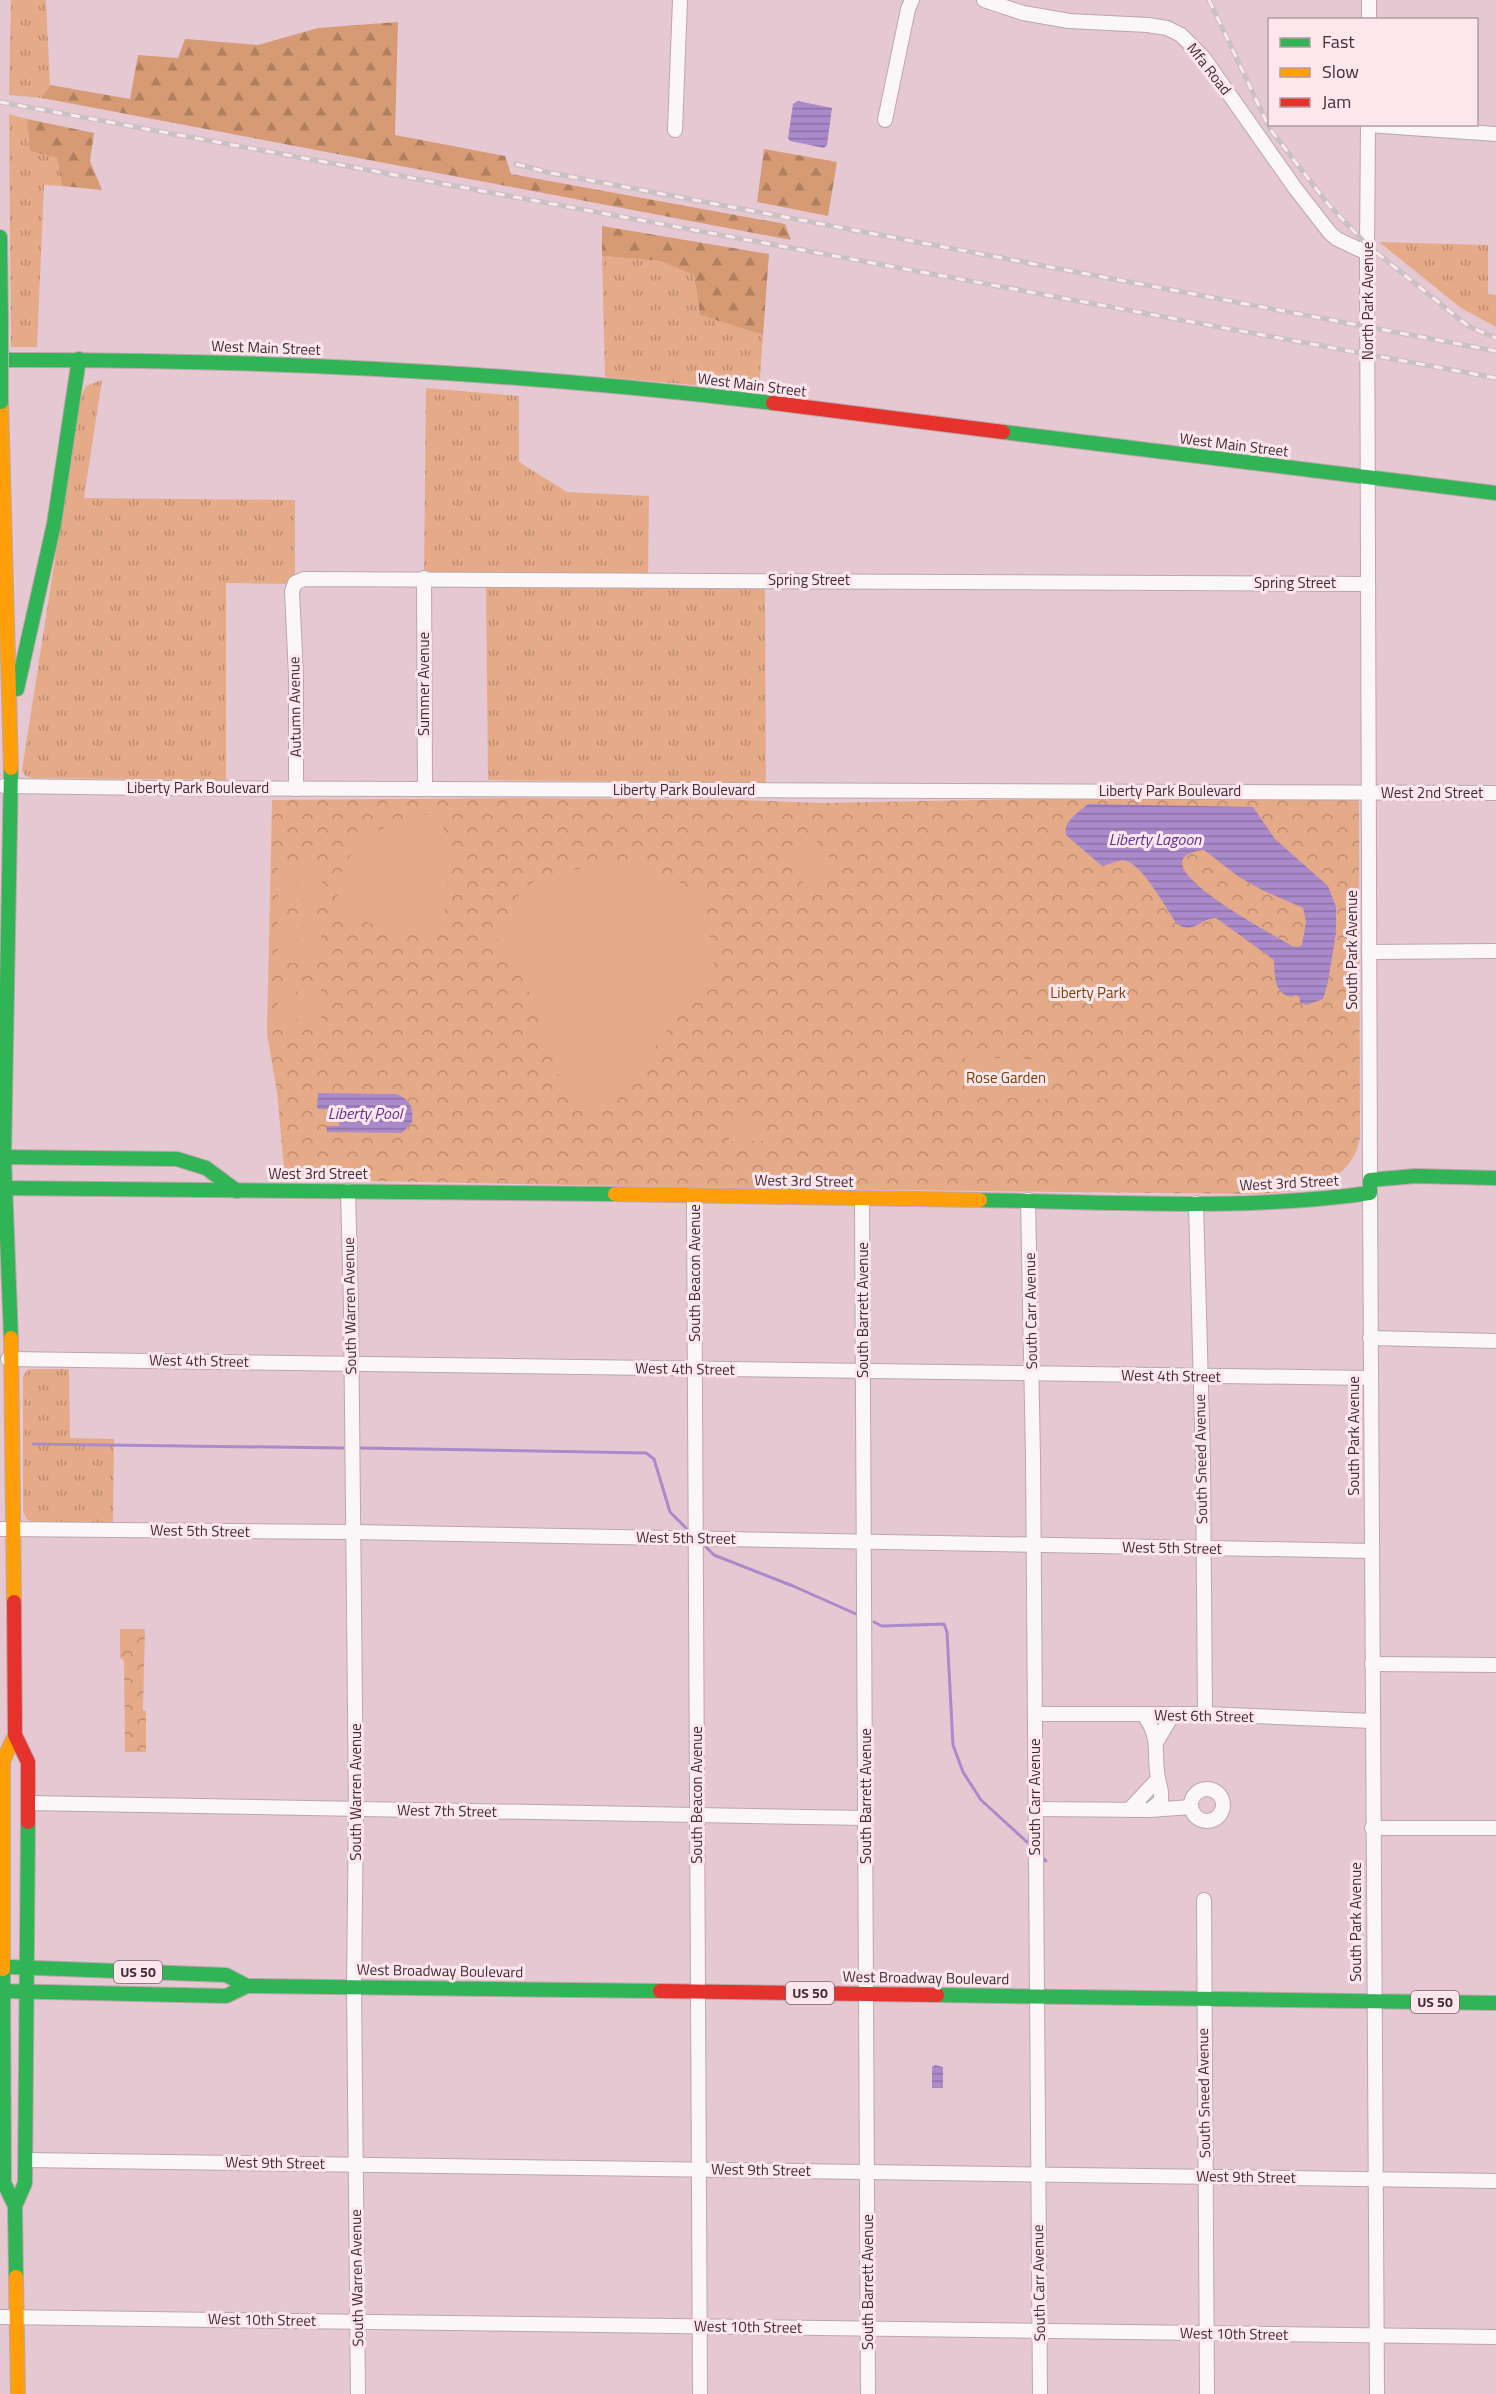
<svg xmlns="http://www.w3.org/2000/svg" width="1496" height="2394" font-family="'Titillium Web',sans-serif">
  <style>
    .grass { fill: url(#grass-tufts) }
    .forest { fill: url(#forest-firs) }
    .park { fill: url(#park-crowns) }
    .garden { fill: #e5ab89 }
    .water { fill: url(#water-rules); fill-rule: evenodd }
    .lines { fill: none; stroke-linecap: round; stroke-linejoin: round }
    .stream { stroke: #aa8acb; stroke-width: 3 }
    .street-casing { stroke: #bca6ac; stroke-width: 16 }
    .fast-casing { stroke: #bca6ac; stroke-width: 16 }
    .slow-casing { stroke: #bca6ac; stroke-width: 16 }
    .jam-casing { stroke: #bca6ac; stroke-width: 16 }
    .street { stroke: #fbf7f8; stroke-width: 14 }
    .fast { stroke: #30b455; stroke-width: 14 }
    .slow { stroke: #ff9f0a; stroke-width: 14 }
    .jam { stroke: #e5322d; stroke-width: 14 }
    .rail-casing { stroke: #c9c1c3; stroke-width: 5 }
    .rail { stroke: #fde7ed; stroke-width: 3; stroke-dasharray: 9; stroke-linecap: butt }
    .fast-bridge-casing { stroke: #c0a8af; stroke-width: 16; stroke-linecap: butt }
    .fast-bridge { stroke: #30b455; stroke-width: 14 }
    .labels { text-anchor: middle; stroke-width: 6; stroke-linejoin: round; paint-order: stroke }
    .shield { fill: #fde7ed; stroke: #7a656c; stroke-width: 1.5 }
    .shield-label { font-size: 14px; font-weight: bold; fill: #422d34 }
    .street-label { font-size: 15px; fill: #422d34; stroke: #fde7ed }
    .park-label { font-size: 15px; fill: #753f02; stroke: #fde7ed }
    .water-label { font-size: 16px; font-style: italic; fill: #5c2d99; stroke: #fde7ed }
  </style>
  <defs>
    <pattern id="grass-tufts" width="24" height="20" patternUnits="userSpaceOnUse" patternTransform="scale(1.5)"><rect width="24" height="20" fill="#e5ab89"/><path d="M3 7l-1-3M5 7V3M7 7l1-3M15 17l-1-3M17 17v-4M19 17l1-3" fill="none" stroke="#bb8c71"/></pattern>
    <pattern id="forest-firs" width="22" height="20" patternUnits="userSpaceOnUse" patternTransform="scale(1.5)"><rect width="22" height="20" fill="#d69b74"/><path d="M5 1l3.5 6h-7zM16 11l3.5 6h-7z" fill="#af7f60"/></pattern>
    <pattern id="park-crowns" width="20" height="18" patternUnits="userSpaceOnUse" patternTransform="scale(1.5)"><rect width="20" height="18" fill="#e5ab89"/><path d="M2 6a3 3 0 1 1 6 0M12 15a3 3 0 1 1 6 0" fill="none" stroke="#bb8c71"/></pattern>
    <pattern id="water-rules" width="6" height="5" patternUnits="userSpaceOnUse" patternTransform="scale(1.5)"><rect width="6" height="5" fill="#aa8acb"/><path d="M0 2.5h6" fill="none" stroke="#8c71a6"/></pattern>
  </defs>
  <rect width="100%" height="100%" fill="#e5c8d1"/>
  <g class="grass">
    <path d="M11,0H46L50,85L42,98L9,95Z"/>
    <path d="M9,114L27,119L30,151L57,158L62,186L44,185L37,347H11Z"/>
    <path d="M1379,242L1488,245V294L1496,295V327L1461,308Z"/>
    <path d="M602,256L660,261L694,275L700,315L763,335L759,391L605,377Z"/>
    <path d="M102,380L84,498L295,500V584L226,583V780L33,778L25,776L22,770L80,398L86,386Z"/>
    <path d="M426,388L519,396V462L567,492L649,496L648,577L424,575Z"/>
    <path d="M486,587L765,588L766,783L488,780Z"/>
    <path d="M28,1369H69L70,1438L114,1439L113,1524L33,1522L26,1519L23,1510V1376Z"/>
  </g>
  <g class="forest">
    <path d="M398,22L395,135L505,156L511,174L785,224L791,240L42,98L50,85L130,99L138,55L178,58L185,39L258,45L318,28Z"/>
    <path d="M27,119L94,133L90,161L102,190L62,186L57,158L30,151Z"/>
    <path d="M764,149L837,162L828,216L757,202Z"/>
    <path d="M602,226L769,254L763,335L700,315L694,275L660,261L602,256Z"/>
  </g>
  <g class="park">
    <path d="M1069,794L1359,799L1360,1136C1353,1187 1299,1192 1257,1194L792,1189L361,1181L291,1178L284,1168L277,1092L267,1034L272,800L516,798L739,800L821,803L1038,799Z"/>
    <path d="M120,1629H145L143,1710L146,1711V1752H125L124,1660L120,1658Z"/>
  </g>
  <g class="garden">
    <path d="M430,814L441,816L450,862L443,922L432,930H406L372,924L337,910C337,900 338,888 340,878C350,838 393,819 430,814Z"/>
    <path d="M813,836L841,873L812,894L784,857Z"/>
    <path d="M303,860L322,861V901H303Z"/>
    <rect x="278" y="861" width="19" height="40"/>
    <path d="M602,866C647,864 666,871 703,898L714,960L713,968L637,1071L641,1076L607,1106H588L556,1072L560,1068L529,1035C533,1031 537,1029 538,1024C540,1004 508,953 496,936C504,921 511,903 522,891C538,873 579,869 602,866Z"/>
    <rect x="278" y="922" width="19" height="41"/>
    <path d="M303,922H321V962H302Z"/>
    <path d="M278,983L296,984L297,1024H278Z"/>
    <rect x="302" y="984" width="19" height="40"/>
    <path d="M965,1057L1047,1060V1099L964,1097Z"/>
    <path d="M763,1123L764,1141L729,1142V1124Z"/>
  </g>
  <g class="water">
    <path d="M798,101L832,108L827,145L824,148L790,141L788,138L793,104Z"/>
    <path d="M1088,804L1253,807L1275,839L1328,886L1336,907V933L1328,982L1323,999L1307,1005L1300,1003V998L1296,995L1292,997C1273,994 1275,975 1274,960L1216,918C1201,918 1194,935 1177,924C1166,909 1144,866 1126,861C1118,859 1110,865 1102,866L1066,835C1063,821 1078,813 1088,804ZM1204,850L1239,877L1262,890L1303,908L1306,922L1302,945L1298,947L1292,946C1277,936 1127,859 1204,850Z"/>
    <path d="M318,1093L396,1094C410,1099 414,1108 412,1122L402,1133L327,1132V1126H339L340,1109H317Z"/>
    <path d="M935,2065L943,2067V2088H932V2067Z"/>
  </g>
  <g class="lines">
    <g class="stream">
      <path d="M33,1444L343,1448"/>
      <path d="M361,1448L646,1453L654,1459L670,1512L688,1530"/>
      <path d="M706,1547L714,1555L793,1586L856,1614"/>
      <path d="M874,1622L882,1626L944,1624L947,1632L953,1745L963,1772L981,1800L1027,1842"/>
      <path d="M1044,1859L1046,1861"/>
    </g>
    <g class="street-casing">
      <g id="street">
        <path d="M984,0L1023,13L1069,21L1148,25L1167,28L1181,35L1203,57L1295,188L1330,233L1337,239L1367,253"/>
        <path d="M1369,20V0"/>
        <path d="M885,120L908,9L912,0"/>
        <path d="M1368,124L1367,253L1370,1180"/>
        <path d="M1368,125L1496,134"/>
        <path d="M675,130L680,0"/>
        <path d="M424,578L425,789"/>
        <path d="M4,786L152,788L1496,793"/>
        <path d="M296,789V676L292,591L295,583L304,579L1368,584"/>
        <path d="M1369,952L1496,951"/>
        <path d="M348,1191L351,1307L356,1809L354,1986L358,2394"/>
        <path d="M1370,1193L1377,2394"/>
        <path d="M694,1196L700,2394"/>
        <path d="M862,1198L868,2394"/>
        <path d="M1028,1200L1033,1457L1040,2394"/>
        <path d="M1196,1203L1203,1461L1205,1714"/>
        <path d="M1370,1338L1496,1341"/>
        <path d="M8,1359L1370,1378"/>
        <path d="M0,1529L353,1532L1371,1551"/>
        <path d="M1372,1664L1496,1665"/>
        <path d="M1035,1714H1205L1372,1721"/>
        <path d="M1143,1714C1162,1738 1153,1753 1158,1778C1160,1790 1162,1788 1161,1801L1150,1810"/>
        <path d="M1157,1741L1173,1714"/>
        <circle cx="1207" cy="1805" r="16"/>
        <path d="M28,1803L866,1818"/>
        <path d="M1036,1809L1150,1810L1191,1807"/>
        <path d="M1129,1810L1158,1779"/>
        <path d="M1372,1828H1496"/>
        <path d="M1204,1900L1207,2394"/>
        <path d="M25,2160L1496,2181"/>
        <path d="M0,2317L1496,2337"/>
      </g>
    </g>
    <g class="fast-casing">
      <g id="fast">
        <path d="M0,237L1,323"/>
        <path d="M0,360C258,359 517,372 773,403"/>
        <path d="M1003,432L1496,493"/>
        <path d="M17,689L54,524L79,359"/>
        <path d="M11,768L4,1157L11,1338"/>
        <path d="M0,1157L177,1159L206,1168L237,1191"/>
        <path d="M0,1188L615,1194"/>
        <path d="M980,1200C1109,1202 1242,1211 1370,1193V1180L1415,1176L1496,1178"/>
        <path d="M10,1967L226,1975L247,1986"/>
        <path d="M3,1969L4,2183L15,2206"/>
        <path d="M0,1991L226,1996L247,1986L660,1991"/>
        <path d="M937,1995L1496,2003"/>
        <path d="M16,2277L15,2206L25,2183L28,1822"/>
      </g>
    </g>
    <g class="slow-casing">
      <g id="slow">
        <path d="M1,402L11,768"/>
        <path d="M615,1194L980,1200"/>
        <path d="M11,1338L14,1602"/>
        <path d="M3,1969V1761L15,1735"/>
        <path d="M16,2277L18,2394"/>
      </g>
    </g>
    <g class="jam-casing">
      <g id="jam">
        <path d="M773,403L1003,432"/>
        <path d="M14,1602L15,1735L28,1762V1822"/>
        <path d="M660,1991L937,1995"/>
      </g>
    </g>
    <use href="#street" class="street"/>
    <use href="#fast" class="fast"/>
    <use href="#slow" class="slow"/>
    <use href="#jam" class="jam"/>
    <g class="rail-casing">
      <g id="rail">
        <path d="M1209,0L1270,129L1328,204L1367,245L1468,326L1496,338"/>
        <path d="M0,102L1496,378"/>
        <path d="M516,164L551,173L1496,351"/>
      </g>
    </g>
    <use href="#rail" class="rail"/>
    <g class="fast-bridge-casing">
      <path id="fast-bridge" d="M1,323V402"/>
    </g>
    <use href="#fast-bridge" class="fast-bridge"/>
  </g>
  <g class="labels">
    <g class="shield">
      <rect x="114" y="1961" width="48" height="22" rx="4.5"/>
      <rect x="786" y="1982" width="48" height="22" rx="4.5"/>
      <rect x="1411" y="1991" width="48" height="22" rx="4.5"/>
    </g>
    <g class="shield-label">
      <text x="138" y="1977">US 50</text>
      <text x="810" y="1998">US 50</text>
      <text x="1435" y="2007">US 50</text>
    </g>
    <g class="street-label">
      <text transform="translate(1209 69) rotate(52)" y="5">Mfa Road</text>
      <text transform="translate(1368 301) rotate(-90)" y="5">North Park Avenue</text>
      <text transform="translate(266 348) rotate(2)" y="5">West Main Street</text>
      <text transform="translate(752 385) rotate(7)" y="5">West Main Street</text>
      <text transform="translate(1234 445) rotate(7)" y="5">West Main Street</text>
      <text x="809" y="585">Spring Street</text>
      <text x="1295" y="588">Spring Street</text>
      <text transform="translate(424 684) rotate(-90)" y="5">Summer Avenue</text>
      <text transform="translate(295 707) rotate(-91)" y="5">Autumn Avenue</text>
      <text x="198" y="793">Liberty Park Boulevard</text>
      <text x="684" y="795">Liberty Park Boulevard</text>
      <text x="1170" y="796">Liberty Park Boulevard</text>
      <text x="1432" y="798">West 2nd Street</text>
      <text transform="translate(1352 950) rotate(-90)" y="5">South Park Avenue</text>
      <text x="318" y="1179">West 3rd Street</text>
      <text transform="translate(804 1181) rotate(1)" y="5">West 3rd Street</text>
      <text transform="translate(1289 1183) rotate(-3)" y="5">West 3rd Street</text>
      <text transform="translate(695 1273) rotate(-90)" y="5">South Beacon Avenue</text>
      <text transform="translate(350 1306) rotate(-91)" y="5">South Warren Avenue</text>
      <text transform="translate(863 1310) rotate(-90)" y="5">South Barrett Avenue</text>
      <text transform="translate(1031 1311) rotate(-91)" y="5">South Carr Avenue</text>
      <text transform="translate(199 1361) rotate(1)" y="5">West 4th Street</text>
      <text transform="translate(685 1369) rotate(1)" y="5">West 4th Street</text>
      <text transform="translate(1171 1376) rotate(1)" y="5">West 4th Street</text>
      <text transform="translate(1354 1436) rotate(-90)" y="5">South Park Avenue</text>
      <text transform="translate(1201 1459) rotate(-91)" y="5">South Sneed Avenue</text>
      <text transform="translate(200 1531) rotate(1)" y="5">West 5th Street</text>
      <text transform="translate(686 1538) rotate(1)" y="5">West 5th Street</text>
      <text transform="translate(1172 1548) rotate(1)" y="5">West 5th Street</text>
      <text transform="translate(1204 1716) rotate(1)" y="5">West 6th Street</text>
      <text transform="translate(356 1792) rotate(-90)" y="5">South Warren Avenue</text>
      <text transform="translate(697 1795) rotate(-90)" y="5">South Beacon Avenue</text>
      <text transform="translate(866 1796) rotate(-90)" y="5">South Barrett Avenue</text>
      <text transform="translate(1035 1797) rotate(-90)" y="5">South Carr Avenue</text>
      <text transform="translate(447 1811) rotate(1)" y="5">West 7th Street</text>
      <text transform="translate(1356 1922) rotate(-90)" y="5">South Park Avenue</text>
      <text transform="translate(440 1971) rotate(1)" y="5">West Broadway Boulevard</text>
      <text transform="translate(926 1978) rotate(1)" y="5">West Broadway Boulevard</text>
      <text transform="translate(1204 2093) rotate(-91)" y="5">South Sneed Avenue</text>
      <text transform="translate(275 2163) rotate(1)" y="5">West 9th Street</text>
      <text transform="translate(761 2170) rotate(1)" y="5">West 9th Street</text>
      <text transform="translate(1246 2177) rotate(1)" y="5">West 9th Street</text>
      <text transform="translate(357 2278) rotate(-91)" y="5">South Warren Avenue</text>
      <text transform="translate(868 2282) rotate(-90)" y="5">South Barrett Avenue</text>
      <text transform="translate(1039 2283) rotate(-91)" y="5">South Carr Avenue</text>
      <text transform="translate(262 2320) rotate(1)" y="5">West 10th Street</text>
      <text transform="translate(748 2327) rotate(1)" y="5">West 10th Street</text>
      <text transform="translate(1234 2334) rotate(1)" y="5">West 10th Street</text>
    </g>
    <g class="park-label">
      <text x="1088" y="998">Liberty Park</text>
      <text x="1006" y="1083">Rose Garden</text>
    </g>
    <g class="water-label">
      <text x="1155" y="845">Liberty Lagoon</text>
      <text x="365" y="1119">Liberty Pool</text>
    </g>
  </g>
  <rect x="1268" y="18" width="210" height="108" fill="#fde7ed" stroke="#b29da3" stroke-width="1.5"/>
  <rect x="1280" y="38" width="30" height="9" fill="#30b455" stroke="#b29da3" stroke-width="1.5"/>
  <text x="1322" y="48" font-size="18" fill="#422d34">Fast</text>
  <rect x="1280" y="68" width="30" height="9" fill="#ff9f0a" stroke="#b29da3" stroke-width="1.5"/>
  <text x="1322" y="78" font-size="18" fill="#422d34">Slow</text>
  <rect x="1280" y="98" width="30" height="9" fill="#e5322d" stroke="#b29da3" stroke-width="1.5"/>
  <text x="1322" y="108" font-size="18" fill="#422d34">Jam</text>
</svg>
